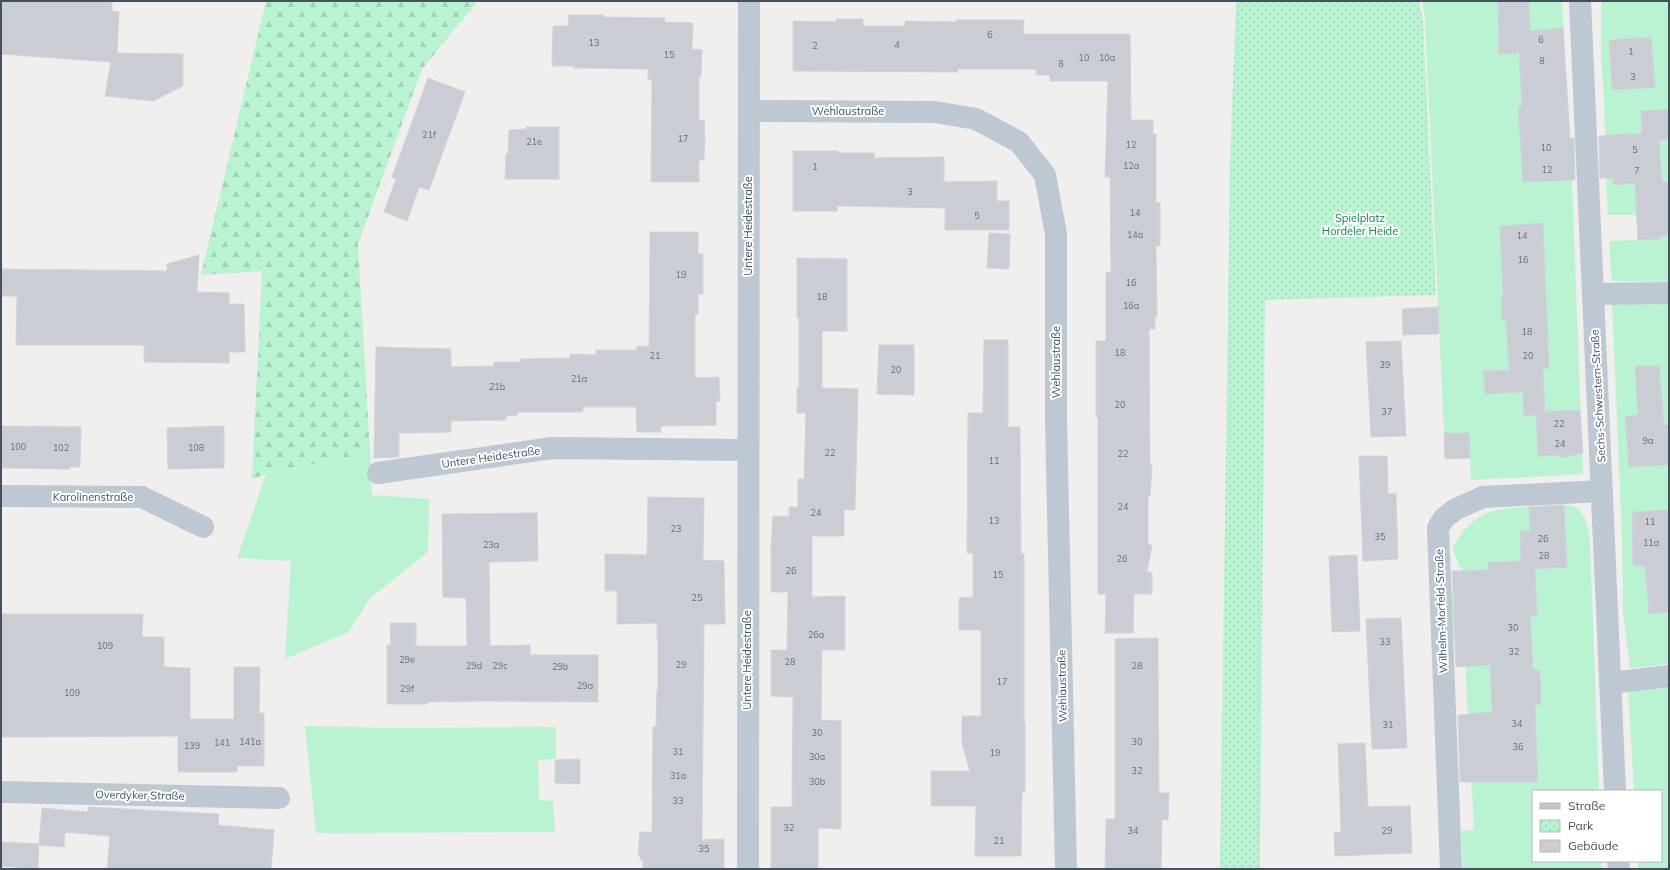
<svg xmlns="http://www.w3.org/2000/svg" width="1670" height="870" font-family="Mulish,sans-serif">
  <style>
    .green { fill: #b9f3d1 }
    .forest { fill: url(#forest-firs) }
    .park { fill: url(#park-dots) }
    .building { fill: #cacdd4; stroke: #d2d4db }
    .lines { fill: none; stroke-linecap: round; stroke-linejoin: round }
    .street { stroke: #bdc8d2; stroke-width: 22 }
    .labels { text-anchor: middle; stroke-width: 4; stroke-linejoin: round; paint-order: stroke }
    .number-label { font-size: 9px; fill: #66707b }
    .street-label { font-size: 11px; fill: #45515d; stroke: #fff }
    .park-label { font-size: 11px; fill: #0f854d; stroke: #fff }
  </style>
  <defs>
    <pattern id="forest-firs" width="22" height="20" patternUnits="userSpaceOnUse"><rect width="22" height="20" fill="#b9f3d1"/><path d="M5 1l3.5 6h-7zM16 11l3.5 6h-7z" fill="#a0d2b6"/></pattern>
    <pattern id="park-dots" width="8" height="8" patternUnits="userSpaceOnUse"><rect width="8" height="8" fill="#b9f3d1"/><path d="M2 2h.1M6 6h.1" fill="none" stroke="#a0d2b6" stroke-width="1.8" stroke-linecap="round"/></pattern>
  </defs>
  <rect width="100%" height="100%" fill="#f1eeee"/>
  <g class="green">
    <path d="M1422,1H1562L1567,93L1541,95L1572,180L1583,474L1471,480L1469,433H1444L1425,20Z"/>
    <path d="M1601,1H1669V282L1612,281L1609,241L1638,240L1636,215H1608L1606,179L1604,97L1601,56Z"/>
    <path d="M1612,303H1669V664L1630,668L1623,612L1622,537Z"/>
    <path d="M370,453L372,495L429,499L428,552L369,599L349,632L285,659L291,561L237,558L266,474Z"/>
    <path d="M1551,505C1558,505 1567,504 1573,506C1592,514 1590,549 1591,567L1599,791H1533V861H1601L1602,869H1463L1461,831L1474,830L1464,643L1453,642L1450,594L1462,593V571L1452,548C1473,514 1487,509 1527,507C1530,507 1533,508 1536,508C1541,509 1546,507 1551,505Z"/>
    <path d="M1669,683V869H1638V861H1661V791H1634L1628,689Z"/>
    <path d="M305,726L393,728L556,727V759L538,760L539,800L553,801L555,832L316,833Z"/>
  </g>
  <path class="forest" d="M266,1H478L422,69L358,244L370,453L266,474L252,479L262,271L201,275Z"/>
  <path class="park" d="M1236,1H1419L1423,21L1436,295L1265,300L1260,869H1220L1230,165Z"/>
  <g class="building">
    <path d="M1,1H112V11L119,12L117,53L183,54V86L153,101L105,96L111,62L1,54Z"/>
    <path d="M1498,1H1529L1530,31L1563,28L1570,138H1574L1575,180L1523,182L1518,106H1522L1519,52L1499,55Z"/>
    <path d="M569,15H603V17L665,18L664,22L693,23L692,49L702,50L701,77H699V120H704L705,138L704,160H699V182H651L652,80H648V69L574,68V66H552L553,26H568Z"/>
    <path d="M836,19H863V26H905V21L957,22V20H1024L1023,34H1130L1131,120H1153V134H1156V203H1160V246H1156L1157,317L1155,316V329H1149L1150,465H1152L1150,496H1148V545H1152L1147,572H1152V594H1134L1133,633H1105L1106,594H1098V417H1096V341H1106V272H1111L1110,177H1105L1108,81H1050V75H1036V69H957L958,72L793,71V21L836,22Z"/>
    <path d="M1651,37L1655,87L1612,90L1609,40Z"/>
    <path d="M428,78L465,92L429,190L419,187L407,221L384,212L396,179L392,177Z"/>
    <path d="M1669,109V140H1659L1662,182H1669V236H1661V239L1638,240L1635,183L1613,185V178H1600L1599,136L1642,133L1641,111Z"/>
    <path d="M526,127H559V179H505L506,154L508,153L509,130L527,129Z"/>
    <path d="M793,151H838V153H875L874,158L944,157V182L997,181V201H1009V230H945V208L837,206V211H793Z"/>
    <path d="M1543,223L1549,368H1543L1545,412L1580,410L1583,453L1561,458V455L1538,456L1536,415L1524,416L1523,392L1485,394L1483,371L1509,370L1506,320H1502L1501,298H1503L1500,226Z"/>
    <path d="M650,232H698V254H703V294H698V314H695V378L719,377L720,401H716V425L661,426V432H637L636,407H583V412H518V415L506,416V420L451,421V432L399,433V457L374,458L376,347L451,349V367L494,366V362H521V359L570,358V354L596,355V350H637V346L649,347Z"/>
    <path d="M989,233L1010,234L1009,269L987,268Z"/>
    <path d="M199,255L197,292L229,293V304H244L245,352H229V363L144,362V345H16L17,296H1V269L167,271V264Z"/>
    <path d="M797,258L847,259V331H822V388L858,389L855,510H844V536H812V597L845,596V650H822L821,720L841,721V829L818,828V869H771V807H792L793,697L771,696V650H787L788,592H771V550L773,516L789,517V507H798V479H804L806,413H797V388H799V318H797Z"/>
    <path d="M1438,307L1439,334L1403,335L1402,309Z"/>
    <path d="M984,340H1008V427H1020L1021,553L1024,554V722H1025V792H1022L1021,856H975L976,806H931V771H970L962,743V716H981V630H959V598L973,597V553H967L968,413H983Z"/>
    <path d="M1401,341L1406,436L1371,437L1366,342Z"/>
    <path d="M879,345H914V395L877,394Z"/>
    <path d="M1635,366H1659L1664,425H1669V465L1629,467L1625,416L1638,415Z"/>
    <path d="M1,426L81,427L80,467H70V469L1,468Z"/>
    <path d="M224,426V468L168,469L167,428Z"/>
    <path d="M1444,433H1469L1470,458L1445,459Z"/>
    <path d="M1359,456H1387L1388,494L1396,493L1398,559L1363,561Z"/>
    <path d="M648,497L704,498L703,560L724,561L725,624H704L702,840L724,839V869H643V860H640V855H638L640,832H652L653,727H656L657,690L658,689V641H657V623L617,624V591H605V554L647,555Z"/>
    <path d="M1564,505L1567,567L1535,569L1537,615L1530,616L1533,670H1540L1541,704H1535L1538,782H1460L1458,715L1492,712L1490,665L1456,667L1452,571L1488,570V562L1521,561L1520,531H1530L1529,507Z"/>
    <path d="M1669,510V612L1649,614L1645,566H1633L1632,512Z"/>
    <path d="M533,513H537L538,561L489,562L490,646L530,645V655H598V702L487,701L428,702V704H387V645H391L390,623H416V646H467L466,598L443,597L442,514Z"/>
    <path d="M1357,555L1360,631L1332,632L1329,556Z"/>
    <path d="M1,614H143L142,637H164V667L190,668V719H234V667H260L259,713H264V766H237V772H178V736L1,737Z"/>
    <path d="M1401,618L1407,748L1372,749L1366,619Z"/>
    <path d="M1158,638L1159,793H1169L1168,820L1162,819L1161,869H1105L1106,819H1115V639Z"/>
    <path d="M1365,743L1368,807L1410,806L1412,853L1335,856L1334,832H1341L1338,744Z"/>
    <path d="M580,759V784L555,783V760Z"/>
    <path d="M88,807L219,814L218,825L274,830L271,869H107L110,836L65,832L64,847L39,845L38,869L1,866V842L39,844L42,808L88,812Z"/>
  </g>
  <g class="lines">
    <g class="street">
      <path d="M1580,1L1615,791"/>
      <path d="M749,111L935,112L976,119L1019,142L1045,175L1056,234V421L1066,869"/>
      <path d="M1593,294L1669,293"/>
      <path d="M378,473L552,448L748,450"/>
      <path d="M1,496L142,497L203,527"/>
      <path d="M1611,683L1669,676"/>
      <path d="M1,792L279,798"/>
      <path d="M1618,861L1619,869"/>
      <path d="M748,869L749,1"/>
      <path d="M1451,869L1438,528L1444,518L1456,509L1483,497L1602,491"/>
    </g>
  </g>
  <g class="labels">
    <g class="number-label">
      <text x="990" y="38">6</text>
      <text x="1541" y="43">6</text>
      <text x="594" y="46">13</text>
      <text x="897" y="48">4</text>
      <text x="815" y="49">2</text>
      <text x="1631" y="55">1</text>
      <text x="669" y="58">15</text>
      <text x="1084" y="61">10</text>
      <text x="1107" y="61">10a</text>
      <text x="1542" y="64">8</text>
      <text x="1061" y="67">8</text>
      <text x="1633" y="80">3</text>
      <text x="429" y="138">21f</text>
      <text x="683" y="142">17</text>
      <text x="534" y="145">21e</text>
      <text x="1131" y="148">12</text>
      <text x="1546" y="151">10</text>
      <text x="1635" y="153">5</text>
      <text x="1131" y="169">12a</text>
      <text x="815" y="170">1</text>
      <text x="1547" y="173">12</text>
      <text x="1637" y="174">7</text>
      <text x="910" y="195">3</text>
      <text x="1135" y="216">14</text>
      <text x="977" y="219">5</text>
      <text x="1135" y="238">14a</text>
      <text x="1522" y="239">14</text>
      <text x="1523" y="263">16</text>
      <text x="681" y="278">19</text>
      <text x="1131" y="286">16</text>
      <text x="822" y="300">18</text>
      <text x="1131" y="309">16a</text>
      <text x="1527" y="335">18</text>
      <text x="1120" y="356">18</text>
      <text x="655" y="359">21</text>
      <text x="1528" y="359">20</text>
      <text x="1385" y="368">39</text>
      <text x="896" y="373">20</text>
      <text x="579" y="382">21a</text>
      <text x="497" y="390">21b</text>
      <text x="1120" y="408">20</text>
      <text x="1387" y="415">37</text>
      <text x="1559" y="427">22</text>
      <text x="1648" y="444">9a</text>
      <text x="1560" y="447">24</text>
      <text x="18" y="450">100</text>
      <text x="61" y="451">102</text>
      <text x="196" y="451">108</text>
      <text x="830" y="456">22</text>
      <text x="1123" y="457">22</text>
      <text x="994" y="464">11</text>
      <text x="1123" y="510">24</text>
      <text x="816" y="516">24</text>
      <text x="994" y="524">13</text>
      <text x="1650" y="525">11</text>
      <text x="676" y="532">23</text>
      <text x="1380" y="540">35</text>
      <text x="1543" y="542">26</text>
      <text x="1651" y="546">11a</text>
      <text x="491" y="548">23a</text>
      <text x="1544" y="559">28</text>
      <text x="1122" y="562">26</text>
      <text x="791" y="574">26</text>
      <text x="998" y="578">15</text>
      <text x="697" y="601">25</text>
      <text x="1513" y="631">30</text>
      <text x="816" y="638">26a</text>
      <text x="1385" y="645">33</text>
      <text x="105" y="649">109</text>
      <text x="1514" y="655">32</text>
      <text x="407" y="663">29e</text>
      <text x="790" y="665">28</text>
      <text x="681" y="668">29</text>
      <text x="474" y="669">29d</text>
      <text x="500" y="669">29c</text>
      <text x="1137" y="669">28</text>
      <text x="560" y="670">29b</text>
      <text x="1002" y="685">17</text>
      <text x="585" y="689">29a</text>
      <text x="407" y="692">29f</text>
      <text x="72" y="696">109</text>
      <text x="1517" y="727">34</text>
      <text x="1388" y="728">31</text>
      <text x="817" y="736">30</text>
      <text x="250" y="745">141a</text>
      <text x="1137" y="745">30</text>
      <text x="222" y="746">141</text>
      <text x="192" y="749">139</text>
      <text x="1518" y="750">36</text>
      <text x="678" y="755">31</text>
      <text x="995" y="756">19</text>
      <text x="817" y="760">30a</text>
      <text x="1137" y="774">32</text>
      <text x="678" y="779">31a</text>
      <text x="817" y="785">30b</text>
      <text x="678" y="804">33</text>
      <text x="789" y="831">32</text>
      <text x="1133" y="834">34</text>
      <text x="1387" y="834">29</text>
      <text x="999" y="844">21</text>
      <text x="704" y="852">35</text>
    </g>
    <g class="street-label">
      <text x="848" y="115">Wehlaustraße</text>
      <text transform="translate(748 226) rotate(-90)" y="4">Untere Heidestraße</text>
      <text transform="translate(1056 362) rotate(-90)" y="4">Wehlaustraße</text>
      <text transform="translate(1598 396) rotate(-93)" y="4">Sechs-Schwestern-Straße</text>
      <text transform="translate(491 457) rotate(-8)" y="4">Untere Heidestraße</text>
      <text x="93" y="501">Karolinenstraße</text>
      <text transform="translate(1441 611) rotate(-92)" y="4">Wilhelm-Morfeld-Straße</text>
      <text transform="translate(747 660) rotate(-90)" y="4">Untere Heidestraße</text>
      <text transform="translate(1062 686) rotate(-91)" y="4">Wehlaustraße</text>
      <text transform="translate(140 795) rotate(1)" y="4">Overdyker Straße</text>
    </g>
    <g class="park-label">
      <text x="1360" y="222">Spielplatz<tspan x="1360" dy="13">Hordeler Heide</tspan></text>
    </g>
  </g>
  <rect width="1670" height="870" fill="none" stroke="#45515d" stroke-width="4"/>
  <rect x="1532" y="790" width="130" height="72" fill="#ffffff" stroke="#b5b9be"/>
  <rect x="1540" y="803" width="20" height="6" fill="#bdc8d2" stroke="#b5b9be"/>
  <text x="1568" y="810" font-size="12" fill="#45515d">Straße</text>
  <rect x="1540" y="820" width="20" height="12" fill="url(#park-dots)" stroke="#b5b9be"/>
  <text x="1568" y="830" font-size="12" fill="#45515d">Park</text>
  <rect x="1540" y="840" width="20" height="12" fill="#cacdd4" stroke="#b5b9be"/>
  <text x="1568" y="850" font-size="12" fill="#45515d">Gebäude</text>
</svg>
